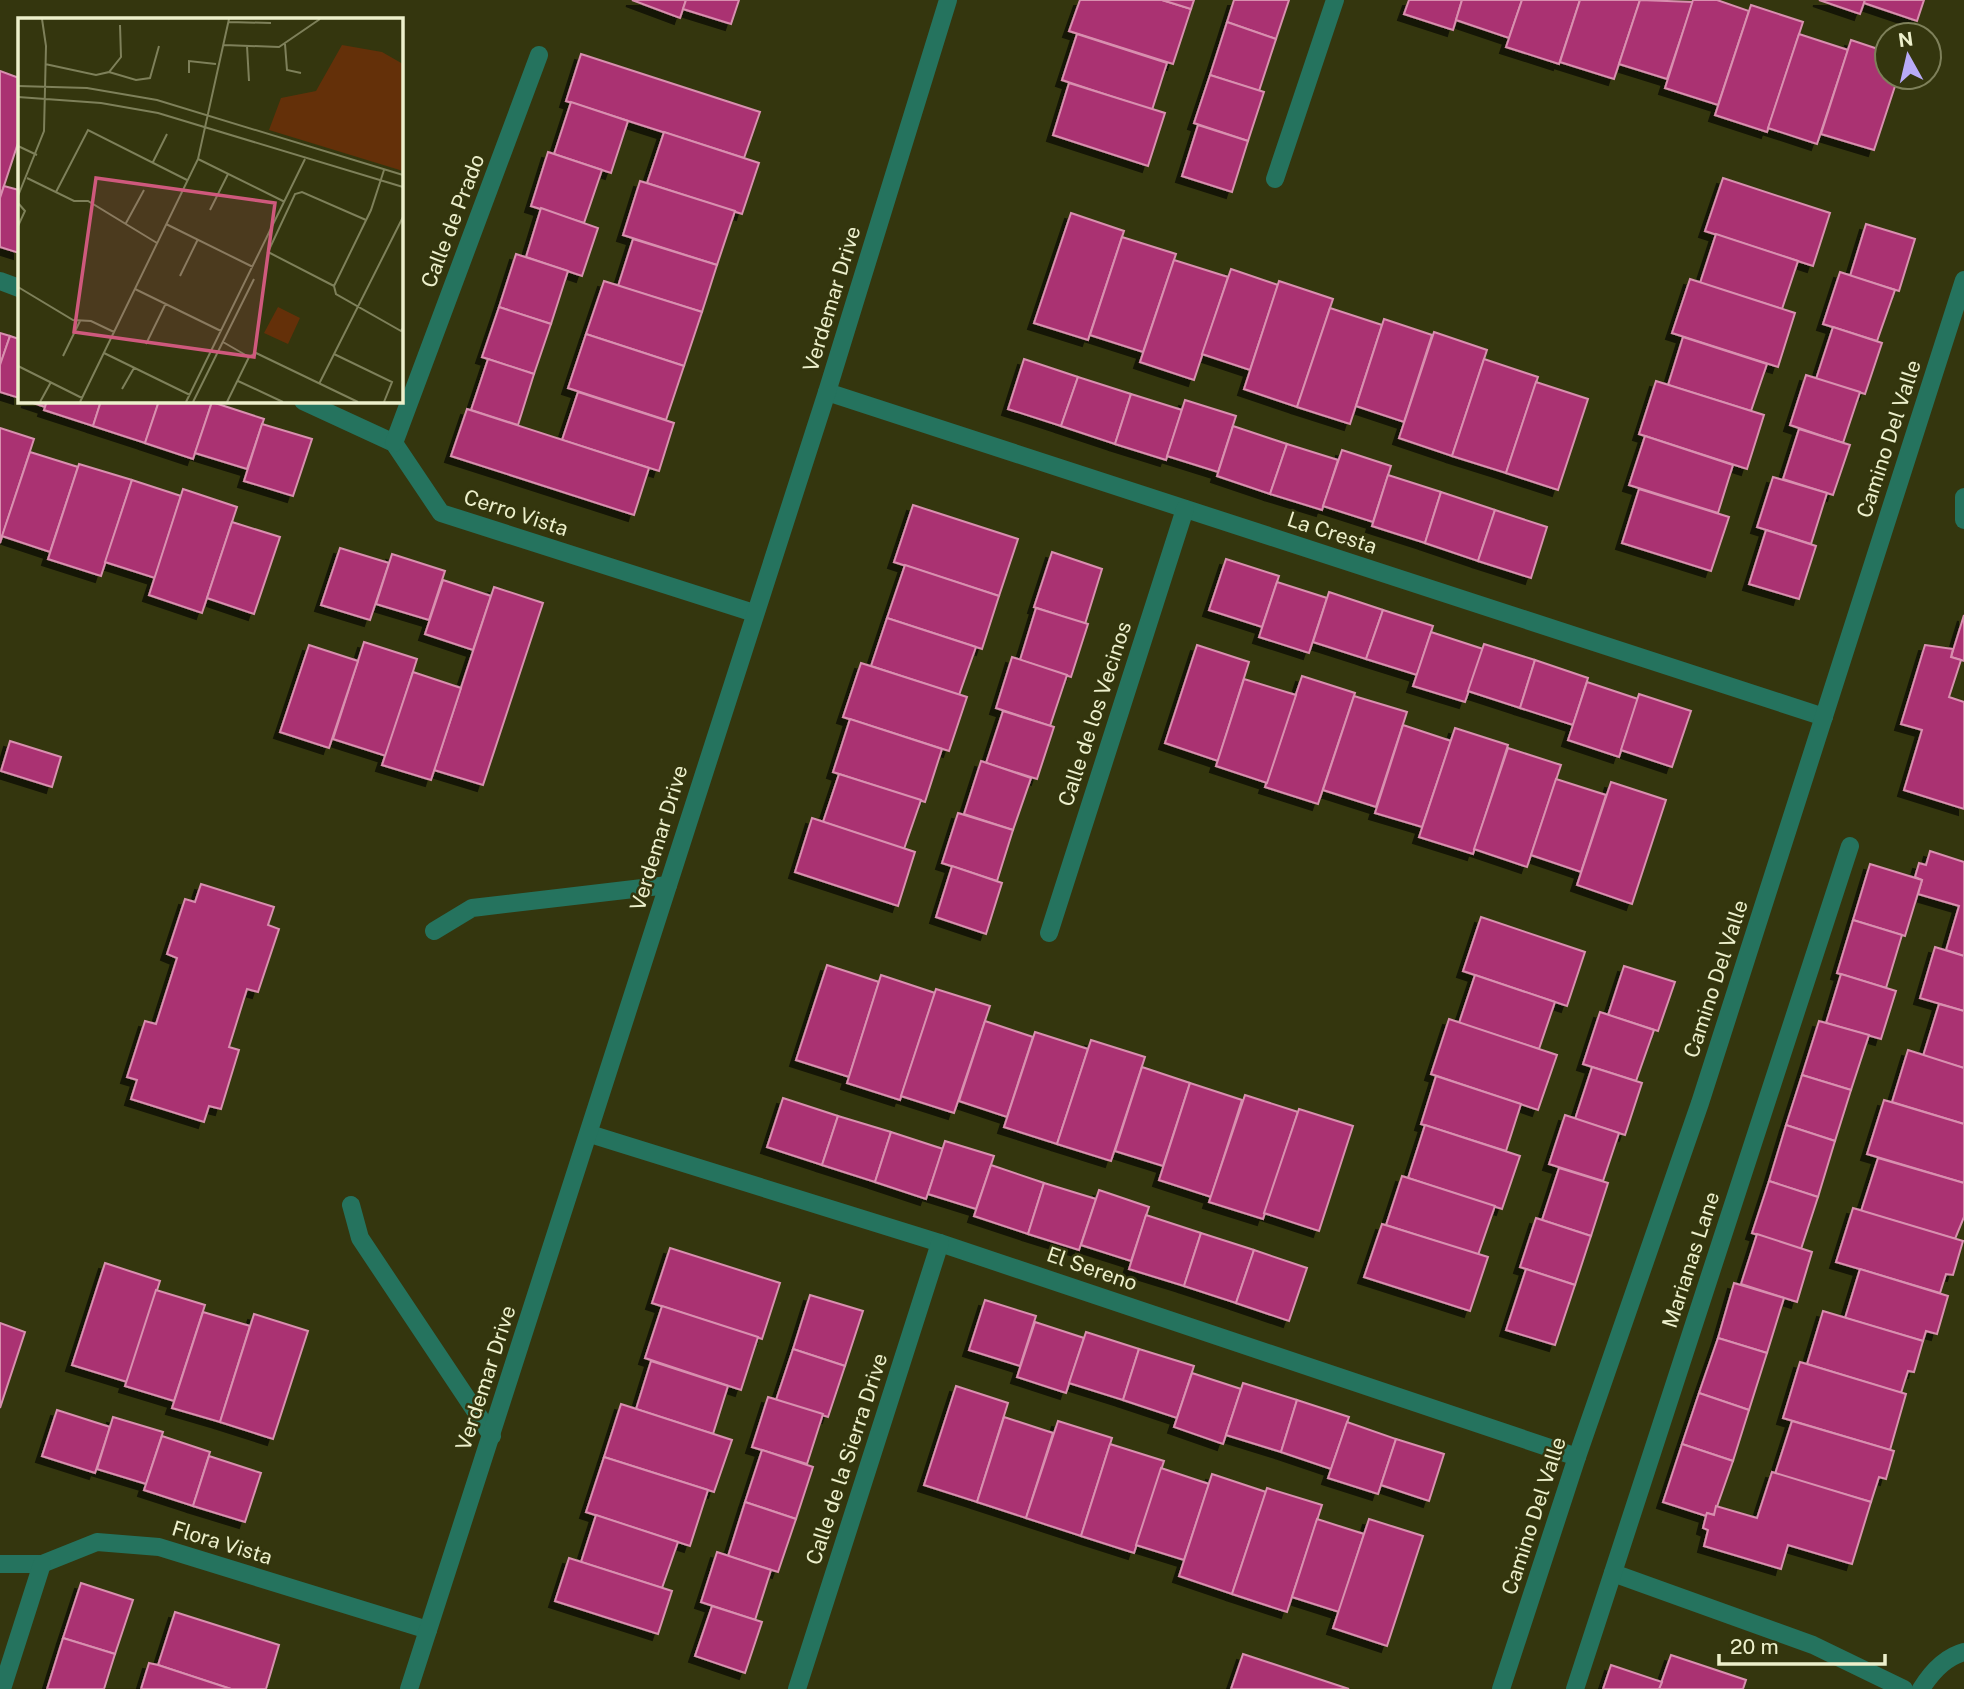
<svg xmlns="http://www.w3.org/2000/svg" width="1964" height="1689" font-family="'Public Sans',sans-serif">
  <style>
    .building { fill: #aa3172; stroke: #d88faf; stroke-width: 2; filter: url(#shadow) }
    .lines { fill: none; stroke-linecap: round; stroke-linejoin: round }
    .minor { stroke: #25735e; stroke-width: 18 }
    .labels { text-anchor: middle; stroke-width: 5; stroke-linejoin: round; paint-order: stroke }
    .street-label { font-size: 21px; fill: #edf0cc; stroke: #34360e }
    .inset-road { fill: none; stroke: #7e805a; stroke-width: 2 }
    .view { fill: #cf597d; fill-opacity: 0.15; stroke: #cf597d; stroke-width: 3.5 }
    .inset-edge { fill: none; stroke: #edf0cc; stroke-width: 3.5 }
  </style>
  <defs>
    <filter id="shadow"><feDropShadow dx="-6" dy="6" stdDeviation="0" flood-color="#0009"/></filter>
  </defs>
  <rect width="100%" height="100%" fill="#34360e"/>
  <g class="building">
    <path d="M632,0H686L680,18Z"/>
    <path d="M686,0H739L731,24L683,9Z"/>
    <path d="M1080,0H1162L1191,9L1173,64L1069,31Z"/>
    <path d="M1162,0H1194L1191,9Z"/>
    <path d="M1234,0H1289L1276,39L1227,22Z"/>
    <path d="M1409,0H1462L1453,30L1404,14Z"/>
    <path d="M1462,0H1522L1509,38L1456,20Z"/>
    <path d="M1522,0H1580L1559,64L1506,47Z"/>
    <path d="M1580,0H1640L1614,79L1560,62Z"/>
    <path d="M1640,0L1693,2L1667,79L1619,64Z"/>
    <path d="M1693,0H1717L1749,11L1718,105L1665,88Z"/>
    <path d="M1819,0H1865L1860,14Z"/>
    <path d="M1865,0H1924L1917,21L1864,3Z"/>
    <path d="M1751,5L1803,22L1767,132L1715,115Z"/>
    <path d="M1227,22L1276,39L1259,91L1210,75Z"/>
    <path d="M1077,34L1167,63L1152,110L1062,80Z"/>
    <path d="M1799,34L1848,50L1817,144L1768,128Z"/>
    <path d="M1851,40L1887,52V77H1898L1874,150L1821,134Z"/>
    <path d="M581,54L760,112L744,158L566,101Z"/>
    <path d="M0,71L19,78V140L0,198Z"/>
    <path d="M1210,75L1264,92L1248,141L1194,123Z"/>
    <path d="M1069,83L1165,113L1148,166L1053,135Z"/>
    <path d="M571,102L628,121L611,173L554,154Z"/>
    <path d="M1198,125L1248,141L1232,192L1182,176Z"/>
    <path d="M664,132L759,163L742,214L647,183Z"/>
    <path d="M548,152L602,170L584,223L531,206Z"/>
    <path d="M1723,178L1830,213L1813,266L1705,231Z"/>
    <path d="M640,181L735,211L717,265L623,235Z"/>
    <path d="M4,186L19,190V253L0,247V198Z"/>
    <path d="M541,208L598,228L582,276L526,257Z"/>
    <path d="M1071,213L1124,231L1088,340L1034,323Z"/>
    <path d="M1866,224L1915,239L1899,291L1850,276Z"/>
    <path d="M1716,234L1798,261L1782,309L1700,283Z"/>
    <path d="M1122,237L1176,254L1143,352L1090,335Z"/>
    <path d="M633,239L717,265L702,312L618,286Z"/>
    <path d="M516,254L568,271L551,324L499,307Z"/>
    <path d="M1174,260L1228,277L1194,380L1140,362Z"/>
    <path d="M1231,269L1278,285L1250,370L1202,354Z"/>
    <path d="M1840,272L1895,290L1877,341L1823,324Z"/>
    <path d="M1690,279L1795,313L1778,367L1672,333Z"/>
    <path d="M604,281L702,312L684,366L586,334Z"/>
    <path d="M1279,281L1333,299L1297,407L1244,389Z"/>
    <path d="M499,307L551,324L534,374L482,357Z"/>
    <path d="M1330,308L1382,325L1350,424L1297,407Z"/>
    <path d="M1384,319L1432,335L1404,422L1356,406Z"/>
    <path d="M1833,327L1882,343L1865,394L1816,379Z"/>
    <path d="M1434,332L1487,350L1452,456L1399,438Z"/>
    <path d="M0,333L10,336L0,365Z"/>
    <path d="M586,334L684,366L666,420L568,388Z"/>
    <path d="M10,336L19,339V398L0,392V365Z"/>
    <path d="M1683,337L1767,364L1751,411L1668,385Z"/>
    <path d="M488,359L534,374L518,425L471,410Z"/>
    <path d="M1024,359L1078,377L1061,426L1008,409Z"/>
    <path d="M1484,359L1538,377L1506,473L1452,456Z"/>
    <path d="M1806,375L1860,392L1843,443L1790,425Z"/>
    <path d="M1078,377L1131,394L1115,444L1061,426Z"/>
    <path d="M1656,381L1764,415L1747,469L1639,434Z"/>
    <path d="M1536,382L1588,399L1558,490L1506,473Z"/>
    <path d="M578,392L674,423L659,471L562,440Z"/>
    <path d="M1131,394L1182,410L1166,460L1115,444Z"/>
    <path d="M1185,400L1236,416L1218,472L1167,456Z"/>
    <path d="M27,401H47L45,407Z"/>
    <path d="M47,401H101L93,426L44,410Z"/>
    <path d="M101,401H159L145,443L93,426Z"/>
    <path d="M159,401L212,402L193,459L145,443Z"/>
    <path d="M212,402L264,419L247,469L195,453Z"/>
    <path d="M467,409L649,468L634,515L451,456Z"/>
    <path d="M262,424L312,439L293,496L244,481Z"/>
    <path d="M1233,426L1287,444L1270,494L1217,476Z"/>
    <path d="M0,428L34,439L0,543Z"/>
    <path d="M1799,429L1850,445L1833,495L1783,479Z"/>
    <path d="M1645,436L1733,465L1718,513L1629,485Z"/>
    <path d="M1287,444L1338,460L1322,510L1270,494Z"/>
    <path d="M1342,450L1391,466L1373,522L1323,506Z"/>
    <path d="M30,452L78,467L50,552L2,536Z"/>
    <path d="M79,464L132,480L101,576L48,559Z"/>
    <path d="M1388,475L1441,492L1425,543L1372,526Z"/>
    <path d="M1773,477L1827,493L1811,544L1757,527Z"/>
    <path d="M132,480L181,496L155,578L105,562Z"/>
    <path d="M183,489L237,507L202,613L149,595Z"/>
    <path d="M1639,489L1729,517L1711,571L1622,543Z"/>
    <path d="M1441,492L1495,510L1478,561L1425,543Z"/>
    <path d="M913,505L1018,539L999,596L894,562Z"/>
    <path d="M1495,510L1547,527L1531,578L1478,561Z"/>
    <path d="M232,522L280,537L254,614L207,598Z"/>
    <path d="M1766,530L1816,546L1799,599L1749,584Z"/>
    <path d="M340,548L389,563L370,620L321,605Z"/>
    <path d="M1052,552L1102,569L1085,624L1034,607Z"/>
    <path d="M392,554L445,571L429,620L376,604Z"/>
    <path d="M1226,559L1279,576L1262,627L1209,610Z"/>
    <path d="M905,565L999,596L982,649L887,618Z"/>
    <path d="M443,580L491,596L473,650L425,634Z"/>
    <path d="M1277,582L1327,598L1309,653L1259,637Z"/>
    <path d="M494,587L543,603L483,785L434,770Z"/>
    <path d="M1329,592L1383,610L1366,659L1313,642Z"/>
    <path d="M1036,608L1088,624L1071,677L1020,660Z"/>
    <path d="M1383,610L1433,626L1417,675L1366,659Z"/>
    <path d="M1964,615V661L1951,657Z"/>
    <path d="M887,618L976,647L959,695L871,666Z"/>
    <path d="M1431,632L1483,649L1465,702L1413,686Z"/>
    <path d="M364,642L417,659L386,756L333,739Z"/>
    <path d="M1484,644L1535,660L1520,708L1468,691Z"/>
    <path d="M309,645L358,661L329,748L280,732Z"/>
    <path d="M1197,645L1249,662L1218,761L1165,743Z"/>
    <path d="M1925,645L1953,649L1951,657L1961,660L1949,697L1964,702V809L1904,790L1922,730L1901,724Z"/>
    <path d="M1012,657L1067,675L1050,726L996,708Z"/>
    <path d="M1535,660L1588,678L1573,725L1520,708Z"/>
    <path d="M861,663L967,697L949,751L843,717Z"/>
    <path d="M413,672L461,688L431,780L382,765Z"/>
    <path d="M1302,676L1355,693L1318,804L1265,787Z"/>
    <path d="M1244,679L1296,695L1267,783L1216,766Z"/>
    <path d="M1587,682L1638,699L1619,757L1568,740Z"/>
    <path d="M1639,694L1691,711L1672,767L1621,750Z"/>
    <path d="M1354,696L1407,712L1376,807L1323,790Z"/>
    <path d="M1003,711L1054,727L1037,779L986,763Z"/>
    <path d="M850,719L942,749L925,802L833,772Z"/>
    <path d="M1403,725L1451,741L1422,827L1375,813Z"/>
    <path d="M1455,728L1508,745L1473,854L1419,837Z"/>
    <path d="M10,741L61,757L52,787L1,771Z"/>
    <path d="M1508,748L1561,765L1527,867L1474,849Z"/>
    <path d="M981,761L1031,778L1013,830L964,814Z"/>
    <path d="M839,774L921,800L904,849L823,822Z"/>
    <path d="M1556,779L1606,795L1581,872L1531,855Z"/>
    <path d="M1611,782L1666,800L1632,904L1577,885Z"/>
    <path d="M958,813L1013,830L997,881L942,863Z"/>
    <path d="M812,818L915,852L898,906L795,872Z"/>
    <path d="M1930,851L1964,862V956L1946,950L1959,906L1918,894L1922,880L1915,877L1919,863L1926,865Z"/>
    <path d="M1870,864L1922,880L1905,936L1853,920Z"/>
    <path d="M952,866L1002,883L986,934L936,917Z"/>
    <path d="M201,884L274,907L268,925L279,929L258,992L247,989L229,1047L239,1050L221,1109L209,1106L204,1122L131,1099L137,1080L127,1077L145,1021L156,1024L177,958L167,954L185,899L195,902Z"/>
    <path d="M1481,917L1585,952L1567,1006L1463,971Z"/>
    <path d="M1853,920L1902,935L1886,988L1837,973Z"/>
    <path d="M1935,947L1964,956V1011L1920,998Z"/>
    <path d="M827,965L879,982L849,1077L796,1060Z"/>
    <path d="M1624,966L1675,982L1658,1031L1608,1015Z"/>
    <path d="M1841,974L1896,991L1881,1039L1826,1023Z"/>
    <path d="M881,975L935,993L900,1100L847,1083Z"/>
    <path d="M1475,975L1555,1002L1539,1049L1459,1023Z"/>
    <path d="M936,989L990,1006L954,1113L901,1096Z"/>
    <path d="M1939,1004L1964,1011V1068L1923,1056Z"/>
    <path d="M1600,1012L1654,1030L1636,1081L1583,1064Z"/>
    <path d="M1449,1019L1557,1055L1538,1110L1431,1074Z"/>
    <path d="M985,1021L1033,1037L1007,1117L959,1101Z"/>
    <path d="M1819,1021L1869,1035L1851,1090L1802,1075Z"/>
    <path d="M1035,1032L1088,1049L1057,1144L1004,1127Z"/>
    <path d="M1091,1040L1145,1057L1111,1161L1057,1144Z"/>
    <path d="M1908,1050L1964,1068V1124L1892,1102Z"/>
    <path d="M1142,1067L1190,1083L1163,1166L1115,1151Z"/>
    <path d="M1592,1067L1642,1083L1625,1135L1575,1119Z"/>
    <path d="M1802,1075L1851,1090L1835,1141L1786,1125Z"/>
    <path d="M1436,1076L1521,1104L1506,1151L1421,1124Z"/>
    <path d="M1190,1083L1242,1100L1211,1197L1159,1180Z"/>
    <path d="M1245,1095L1298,1112L1263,1219L1209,1202Z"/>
    <path d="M783,1098L838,1116L822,1165L767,1147Z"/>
    <path d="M1884,1100L1964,1124V1183L1867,1154Z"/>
    <path d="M1299,1109L1353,1126L1319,1231L1264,1213Z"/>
    <path d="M1565,1115L1619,1133L1603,1181L1549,1164Z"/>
    <path d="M838,1116L891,1132L875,1182L822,1165Z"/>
    <path d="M1425,1125L1520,1156L1502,1209L1408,1178Z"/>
    <path d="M1786,1125L1835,1141L1818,1197L1769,1181Z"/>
    <path d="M891,1132L943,1149L926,1199L875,1182Z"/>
    <path d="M945,1141L994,1156L976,1209L928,1194Z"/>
    <path d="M1878,1158L1964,1183V1217L1955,1239L1861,1211Z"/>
    <path d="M991,1165L1044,1183L1028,1234L974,1216Z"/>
    <path d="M1559,1168L1608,1183L1591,1236L1542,1220Z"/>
    <path d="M1402,1176L1495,1206L1478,1255L1386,1225Z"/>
    <path d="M1769,1181L1818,1197L1801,1249L1752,1233Z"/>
    <path d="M1044,1183L1096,1199L1079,1250L1028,1234Z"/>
    <path d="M1099,1190L1149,1207L1131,1261L1081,1245Z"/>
    <path d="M1853,1208L1963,1241L1953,1275L1946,1274L1940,1293L1836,1262Z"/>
    <path d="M1146,1215L1201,1233L1184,1286L1129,1269Z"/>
    <path d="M1536,1218L1591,1236L1575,1285L1520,1267Z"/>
    <path d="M1382,1224L1488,1257L1470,1311L1364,1277Z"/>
    <path d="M1201,1233L1254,1250L1236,1303L1184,1286Z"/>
    <path d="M1757,1234L1812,1252L1797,1302L1741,1284Z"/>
    <path d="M670,1248L780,1283L762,1339L652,1303Z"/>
    <path d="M1254,1250L1307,1268L1289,1321L1236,1303Z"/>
    <path d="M105,1263L160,1281L127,1382L72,1365Z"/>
    <path d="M1526,1269L1575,1285L1555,1345L1506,1330Z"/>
    <path d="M1860,1269L1948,1296L1937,1334L1926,1331L1923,1341L1845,1318Z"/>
    <path d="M1734,1283L1784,1298L1767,1353L1718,1338Z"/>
    <path d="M156,1290L205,1305L174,1401L125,1386Z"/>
    <path d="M810,1295L863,1311L845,1366L793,1349Z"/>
    <path d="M985,1300L1036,1316L1020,1366L969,1350Z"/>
    <path d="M662,1306L758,1337L741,1390L645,1358Z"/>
    <path d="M1823,1311L1923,1341L1914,1372L1908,1371L1901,1393L1807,1364Z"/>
    <path d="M203,1312L250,1326L220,1422L172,1408Z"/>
    <path d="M254,1314L308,1331L273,1439L220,1422Z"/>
    <path d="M1035,1322L1084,1338L1066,1393L1017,1377Z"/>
    <path d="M0,1323L25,1332L0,1408Z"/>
    <path d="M1086,1332L1139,1349L1123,1400L1069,1383Z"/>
    <path d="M1718,1338L1767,1353L1749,1410L1699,1393Z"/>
    <path d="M793,1349L845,1366L828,1417L776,1400Z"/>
    <path d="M1139,1349L1194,1366L1177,1418L1123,1400Z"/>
    <path d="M651,1361L728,1386L713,1434L636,1409Z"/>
    <path d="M1800,1362L1906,1394L1890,1450L1783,1418Z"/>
    <path d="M1192,1373L1241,1389L1223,1444L1174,1427Z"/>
    <path d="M1243,1383L1297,1400L1281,1452L1226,1435Z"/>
    <path d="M956,1386L1008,1403L977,1502L924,1485Z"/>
    <path d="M1699,1393L1749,1410L1733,1461L1682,1444Z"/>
    <path d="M768,1397L823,1414L807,1464L752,1447Z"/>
    <path d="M1297,1400L1349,1417L1331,1469L1281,1452Z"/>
    <path d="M621,1404L732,1440L714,1492L604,1457Z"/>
    <path d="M57,1410L110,1427L95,1473L42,1456Z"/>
    <path d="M113,1417L163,1432L146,1484L97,1469Z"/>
    <path d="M1004,1417L1053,1433L1026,1518L977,1502Z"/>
    <path d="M1058,1421L1112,1438L1081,1536L1026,1518Z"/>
    <path d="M1792,1421L1894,1451L1886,1479L1879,1477L1871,1502L1775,1474Z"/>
    <path d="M1347,1422L1396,1439L1378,1494L1328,1478Z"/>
    <path d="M162,1436L210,1452L193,1506L144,1490Z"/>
    <path d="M1396,1439L1444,1454L1429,1501L1381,1485Z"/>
    <path d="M1110,1444L1164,1461L1134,1553L1081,1536Z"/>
    <path d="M1682,1444L1733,1461L1714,1515L1707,1513L1706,1516L1663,1502Z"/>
    <path d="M762,1450L813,1467L796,1519L745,1502Z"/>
    <path d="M209,1456L261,1473L245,1522L193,1506Z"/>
    <path d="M604,1457L708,1490L690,1546L586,1512Z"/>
    <path d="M1161,1468L1209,1484L1184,1560L1136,1545Z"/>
    <path d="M1772,1472L1871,1502L1852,1564L1788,1545L1781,1569L1704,1546L1708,1530L1703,1528L1706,1516L1707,1513L1714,1515L1716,1506L1757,1518Z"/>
    <path d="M1212,1474L1266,1492L1232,1594L1179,1576Z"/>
    <path d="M1267,1488L1322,1505L1287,1612L1232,1594Z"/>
    <path d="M745,1502L796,1519L778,1572L728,1556Z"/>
    <path d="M596,1515L678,1542L662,1588L581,1562Z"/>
    <path d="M1317,1519L1364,1534L1339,1612L1292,1597Z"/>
    <path d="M1369,1519L1423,1536L1387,1646L1333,1628Z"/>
    <path d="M717,1552L771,1570L755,1620L701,1602Z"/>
    <path d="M569,1558L672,1591L658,1634L555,1601Z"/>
    <path d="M81,1583L133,1600L115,1654L63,1638Z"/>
    <path d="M712,1606L762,1622L745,1673L695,1656Z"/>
    <path d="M175,1612L279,1645L266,1689H231L158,1665Z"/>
    <path d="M63,1638L115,1654L104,1689H47Z"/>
    <path d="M1243,1654L1349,1689H1231Z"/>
    <path d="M1671,1655L1746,1680L1743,1689H1659Z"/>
    <path d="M149,1663L158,1665L231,1689H141Z"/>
    <path d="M1611,1665L1662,1682L1659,1689H1603Z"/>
  </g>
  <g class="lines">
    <g class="minor">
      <path d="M1275,179L1335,0"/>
      <path d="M0,281L19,288"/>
      <path d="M827,392L1824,717"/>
      <path d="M303,401L394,443L441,513L754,613"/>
      <path d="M394,443L539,55"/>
      <path d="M1964,497V520"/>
      <path d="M434,931L472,908L668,885"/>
      <path d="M1049,933L1185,509"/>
      <path d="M590,1134L940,1243L1577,1457"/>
      <path d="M351,1205L360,1238L492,1436"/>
      <path d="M0,1564H42L97,1542L159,1547L428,1630"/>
      <path d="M1613,1573L1813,1645L1904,1689"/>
      <path d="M2,1689L42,1564"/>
      <path d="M409,1689L827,392L948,0"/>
      <path d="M797,1689L940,1243"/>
      <path d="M1501,1689L1577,1457L1700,1103L1964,280"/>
      <path d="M1575,1689L1850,846"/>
      <path d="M1921,1689C1931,1673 1945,1657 1964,1652"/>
    </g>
  </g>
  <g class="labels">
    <g class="street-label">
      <text transform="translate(453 221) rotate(-69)" y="7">Calle de Prado</text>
      <text transform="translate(832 299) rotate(-73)" y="7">Verdemar Drive</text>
      <text transform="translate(1889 439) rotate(-72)" y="7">Camino Del Valle</text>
      <text transform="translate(516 513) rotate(18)" y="7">Cerro Vista</text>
      <text transform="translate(1332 533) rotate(18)" y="7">La Cresta</text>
      <text transform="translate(1095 714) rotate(-72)" y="7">Calle de los Vecinos</text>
      <text transform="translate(659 838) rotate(-73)" y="7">Verdemar Drive</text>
      <text transform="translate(1716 979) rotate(-72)" y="7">Camino Del Valle</text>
      <text transform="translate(1691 1260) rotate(-72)" y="7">Marianas Lane</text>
      <text transform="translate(1092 1269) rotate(19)" y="7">El Sereno</text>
      <text transform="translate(486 1378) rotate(-72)" y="7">Verdemar Drive</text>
      <text transform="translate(847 1459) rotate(-72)" y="7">Calle de la Sierra Drive</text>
      <text transform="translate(1534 1516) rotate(-72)" y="7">Camino Del Valle</text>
      <text transform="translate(222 1543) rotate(17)" y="7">Flora Vista</text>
    </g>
  </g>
  <g transform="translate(18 18)">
    <rect width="385" height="385" fill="#34360e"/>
    <path d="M324,27L364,34L385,46V153L251,112L263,80L298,73ZM260,289L282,300L270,326L246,315Z" fill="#643009"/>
    <path class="inset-road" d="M211,4L253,5M267,26L269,52L283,55M206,27L261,29L302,1M229,28L231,63M27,46L78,57L91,54L103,39L102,7M91,54L118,62L132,60L141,28M171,55V43L198,46M0,68L69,70L139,82L385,157M0,79L83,85L140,95L385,169M0,128L19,137M180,141L267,184M135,144L149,116M9,160L56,183H70L139,225M38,174L70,112L169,162M0,178L26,113L28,28L24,1M0,185L7,193L0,208M192,192L210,156M108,205L126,172M148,206L235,249M162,258L180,221M316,268L250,234L277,176L284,174L348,202M316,268L353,192L366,152M316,268L318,276L383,313L385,310M0,269L55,302L73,303L96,314M117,271L203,313M205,324L231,339M128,326L148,285M86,335L172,377M316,336L374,364L366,384M45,338L62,303M0,348L64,380M220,363L265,384M301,366L385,199M104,371L116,350M22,384L33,364M62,384L180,141L211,1M168,384L287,141M175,384L236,261M209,384L231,339L238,335L340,384"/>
    <path class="view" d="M78,160L257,185L236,339L56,314Z"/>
    <rect width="385" height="385" class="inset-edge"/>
  </g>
  <g transform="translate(1908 56) rotate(352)"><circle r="33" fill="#34360e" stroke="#7e805a" stroke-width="2"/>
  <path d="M0-5L12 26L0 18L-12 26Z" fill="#b8abf7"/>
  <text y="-10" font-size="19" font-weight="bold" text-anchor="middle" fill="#edf0cc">N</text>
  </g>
  <path d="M1719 1654v10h166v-10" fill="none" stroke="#edf0cc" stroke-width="3.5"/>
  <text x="1730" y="1654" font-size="21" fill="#edf0cc" stroke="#34360e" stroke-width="5" paint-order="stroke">20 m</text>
</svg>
